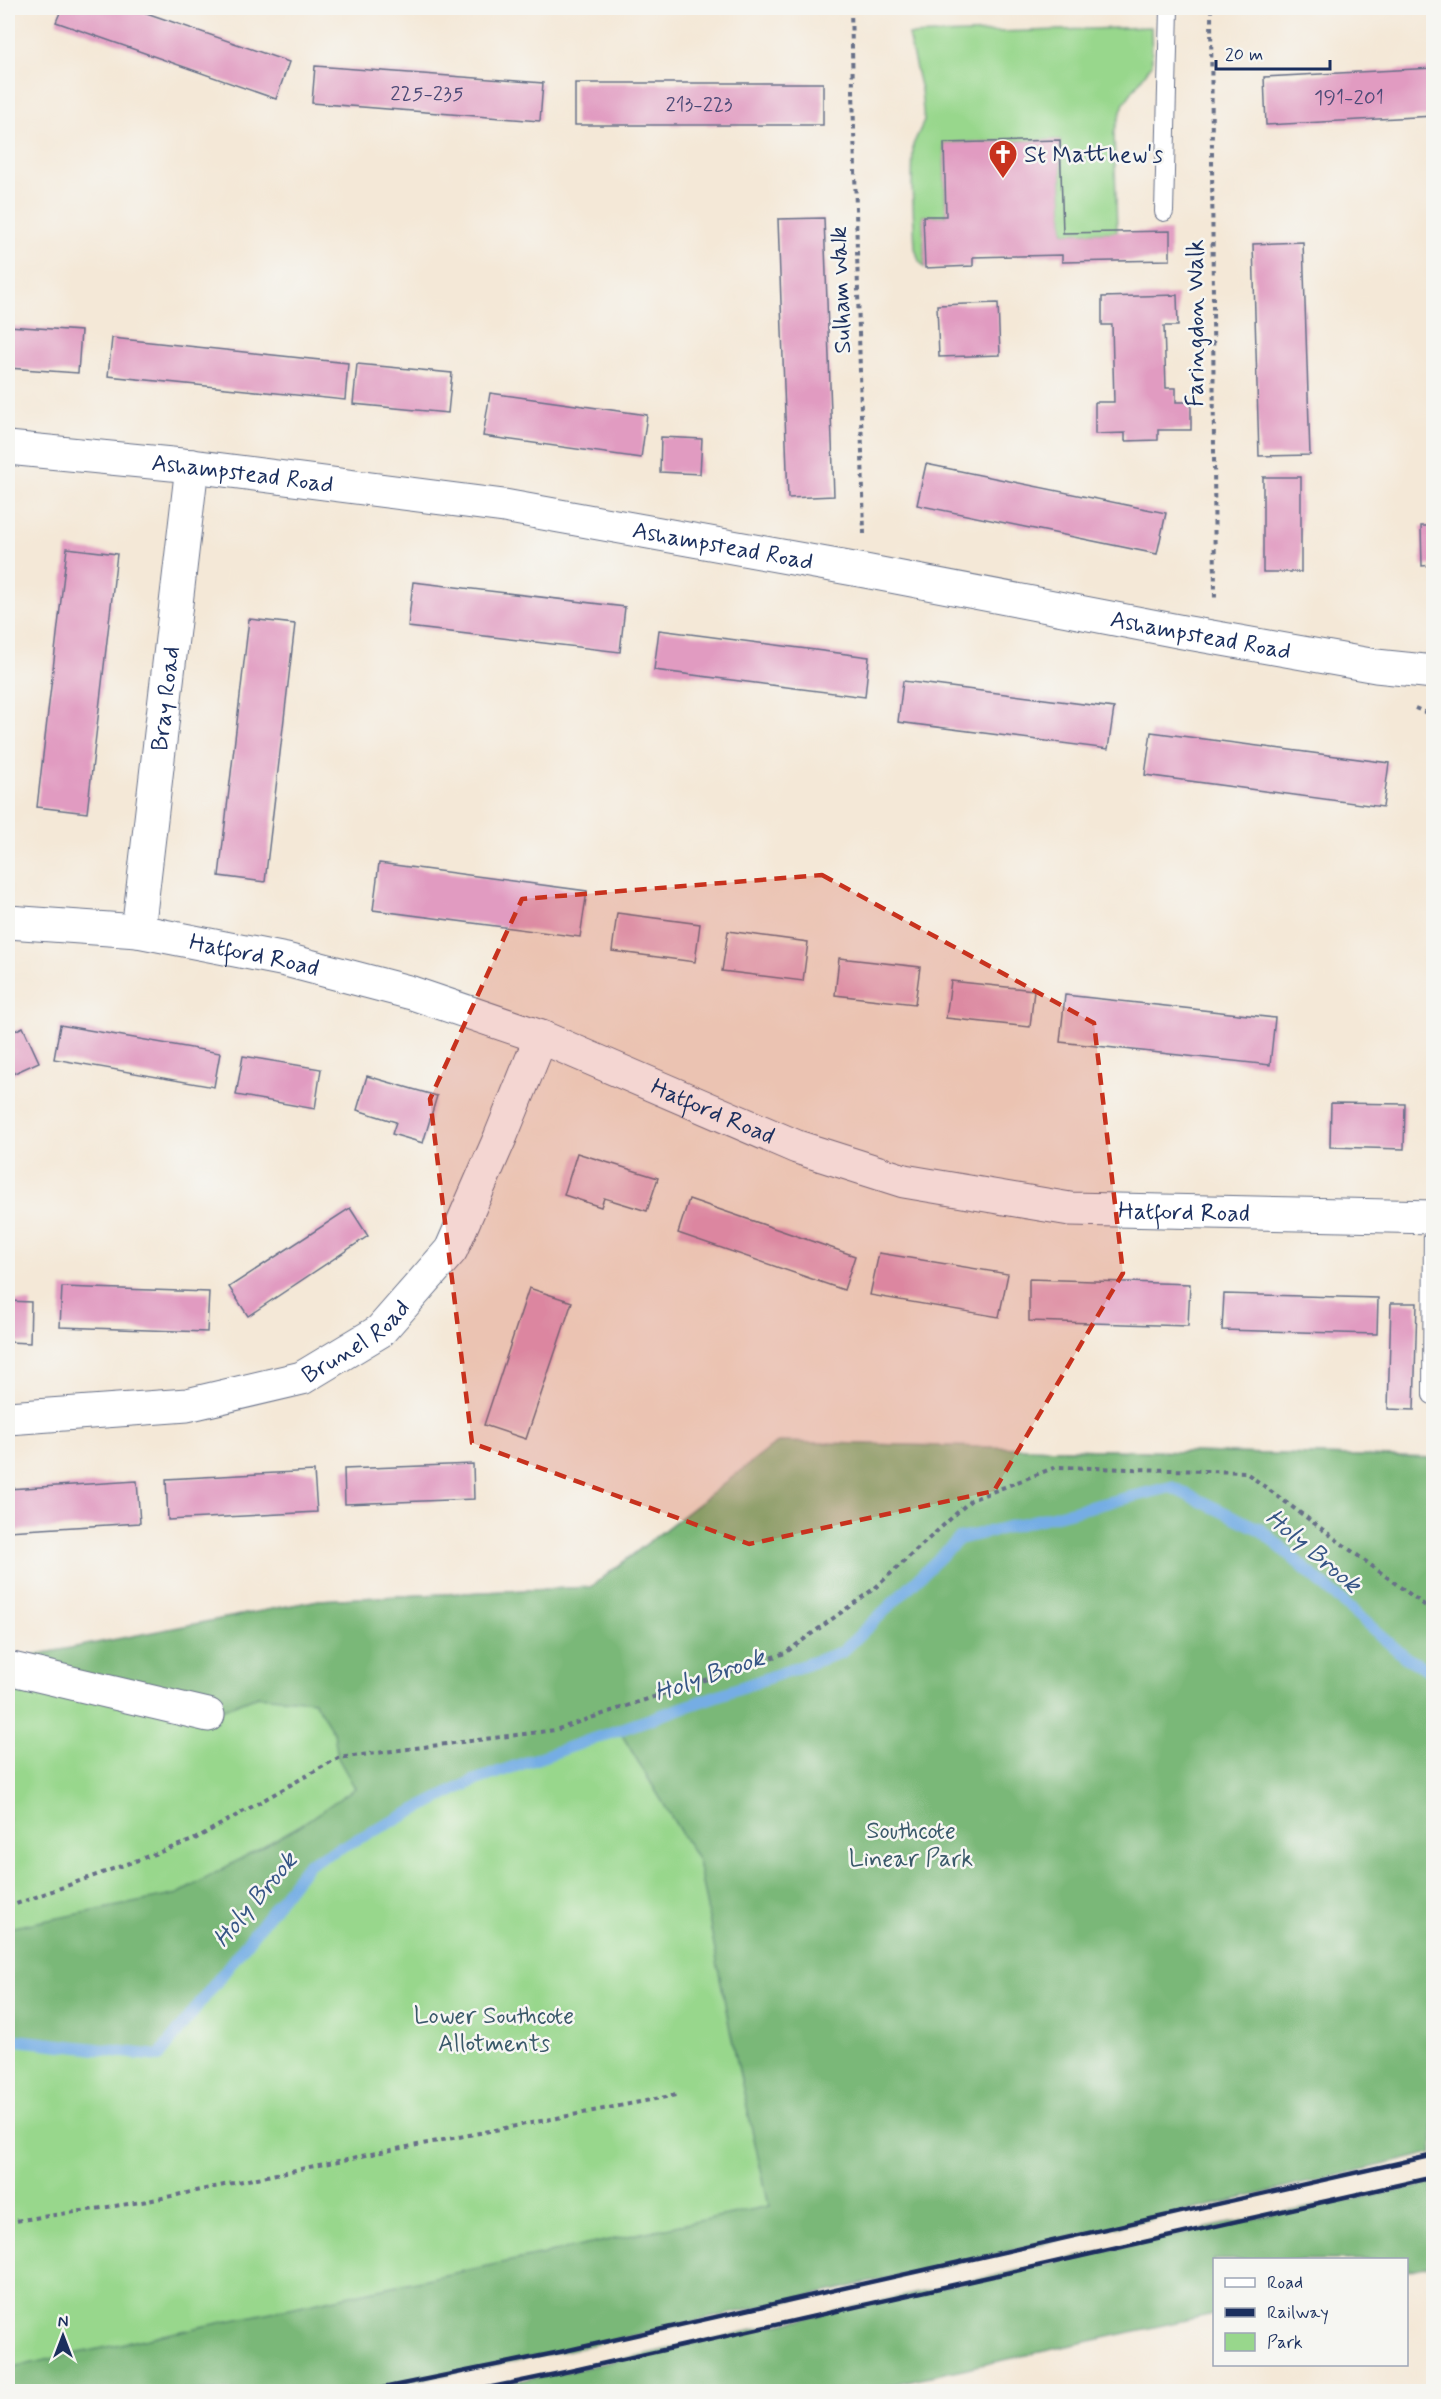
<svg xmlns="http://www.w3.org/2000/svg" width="1441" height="2399" font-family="Mynerve,sans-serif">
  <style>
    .green { fill: #98d78c; stroke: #5a8375; stroke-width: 1.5 }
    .forest { fill: #7ab878; stroke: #4a746b; stroke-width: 1.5 }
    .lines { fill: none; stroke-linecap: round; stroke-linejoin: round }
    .stream { stroke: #75ade4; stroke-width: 12 }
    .building { fill: #e19bc1 }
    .service-casing { stroke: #677088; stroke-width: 20 }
    .minor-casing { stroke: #677088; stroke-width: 35 }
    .path { stroke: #677088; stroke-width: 4; stroke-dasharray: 4.5 4.5; stroke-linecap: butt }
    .service { stroke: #fff; stroke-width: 18 }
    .minor { stroke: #fff; stroke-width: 33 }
    .rail { stroke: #1b2f5e; stroke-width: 4.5 }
    .marked { fill: #c8321e; fill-opacity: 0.2; stroke: #c8321e; stroke-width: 4.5; stroke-dasharray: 12 8; stroke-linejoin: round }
    .labels { text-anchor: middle; stroke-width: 5; stroke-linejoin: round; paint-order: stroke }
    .number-label { font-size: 21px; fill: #4c4a77 }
    .poi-label { font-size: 24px; fill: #1b2f5e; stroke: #f6f6f2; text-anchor: start }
    .street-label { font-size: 24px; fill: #1b2f5e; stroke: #f6f6f2 }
    .park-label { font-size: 24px; fill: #3a596a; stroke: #f6f6f2 }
    .water-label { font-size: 26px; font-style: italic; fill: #365586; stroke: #f6f6f2 }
  </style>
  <rect width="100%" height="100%" fill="#f6f6f2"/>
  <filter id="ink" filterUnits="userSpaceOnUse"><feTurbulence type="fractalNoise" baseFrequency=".0167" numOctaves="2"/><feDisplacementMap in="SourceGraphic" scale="12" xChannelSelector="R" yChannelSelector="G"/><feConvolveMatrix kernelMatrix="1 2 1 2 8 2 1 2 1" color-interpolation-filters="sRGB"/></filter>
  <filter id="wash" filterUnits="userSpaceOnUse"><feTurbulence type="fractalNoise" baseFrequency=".008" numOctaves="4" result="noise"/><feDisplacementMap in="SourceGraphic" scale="24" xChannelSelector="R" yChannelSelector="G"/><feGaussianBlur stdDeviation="1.35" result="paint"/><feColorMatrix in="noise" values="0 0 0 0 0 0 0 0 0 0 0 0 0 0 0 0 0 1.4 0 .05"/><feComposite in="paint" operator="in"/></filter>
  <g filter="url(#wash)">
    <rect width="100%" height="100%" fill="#f4e8d7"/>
    <g class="green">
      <path d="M1151,27L1152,64L1124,103L1114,132L1117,232L1063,233L1060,140L944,143L946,216H923L925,268L919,261L915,248L912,185L913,145L924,121L921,90L908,35Z"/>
      <path d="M778,1442L1433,1458V2130L8,2392V1661L319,1600L591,1587Z"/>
    </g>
    <g class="forest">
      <path d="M778,1442L1433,1458V2153L1214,2205L560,2352L363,2391H8V2368L769,2206L730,2030L698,1861L619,1730L473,1781L308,1864L159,2056L8,2039V1928L178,1894L299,1826L355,1788L338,1758L334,1733L314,1701L258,1696L208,1715L8,1660L319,1600L591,1587Z"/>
      <path d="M1433,2184V2265L1407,2271L1406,2260H1214V2314L862,2391H468L570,2371L1225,2224Z"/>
    </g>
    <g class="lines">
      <path class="stream" d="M8,2039L159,2056L308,1864L473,1781L842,1652L959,1539L1171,1487L1261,1530L1405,1657L1434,1673"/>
    </g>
    <g id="blocks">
      <g class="building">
        <path d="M62,8H132L289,62L276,99L56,22Z"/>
        <path d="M315,66L543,83L540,121L312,103Z"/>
        <path d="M1434,68V116L1266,125L1264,77Z"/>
        <rect x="575" y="83" width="248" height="42"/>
        <path d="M1060,140L1063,233L1170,231V260L1062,262V255L973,257V266L925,268L923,216H946L944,143Z"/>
        <path d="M824,218L834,496L788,498L778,219Z"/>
        <path d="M1303,242L1310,455L1259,456L1253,244Z"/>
        <path d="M1177,295L1178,326H1164L1166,388H1176V402H1191V430H1158V440L1125,441V433L1095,434V402H1114L1112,325H1102V297Z"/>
        <path d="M998,303L1000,355L939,357L937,305Z"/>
        <path d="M8,326L81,331L78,373L8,368Z"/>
        <path d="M112,338L348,363L345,400L108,376Z"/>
        <path d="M357,364L452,373L448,413L353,404Z"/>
        <path d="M490,393L647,415L641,458L483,436Z"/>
        <path d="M661,437L702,439L700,474L660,472Z"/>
        <path d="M926,464L1166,513L1157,554L917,505Z"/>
        <rect x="1263" y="477" width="38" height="95"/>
        <path d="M1421,526H1434V565L1422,566Z"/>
        <path d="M67,548L117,554L87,813L37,807Z"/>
        <path d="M413,582L625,607L620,652L408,627Z"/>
        <path d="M249,619L295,624L265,882L219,876Z"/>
        <path d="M659,630L869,657L865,697L654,670Z"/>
        <path d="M903,681L1114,708L1108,749L898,722Z"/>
        <path d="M1151,732L1389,763L1383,807L1145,775Z"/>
        <path d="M379,863L587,891L580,937L373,910Z"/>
        <path d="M617,913L700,924L695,962L612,951Z"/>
        <path d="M728,931L808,942L803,981L722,971Z"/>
        <path d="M839,958L920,967L915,1004L835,995Z"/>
        <path d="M951,981L1034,990L1030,1027L946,1018Z"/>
        <path d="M1065,995L1275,1018L1270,1065L1060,1042Z"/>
        <path d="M60,1025L220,1053L214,1087L54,1059Z"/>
        <path d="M23,1027L39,1062L8,1076V1034Z"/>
        <path d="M243,1056L321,1069L315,1109L236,1095Z"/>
        <path d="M367,1076L437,1096L423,1143L392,1134L396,1122L357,1110Z"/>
        <path d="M1331,1103L1405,1104L1404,1149L1330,1147Z"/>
        <path d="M577,1153L658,1178L647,1211L604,1198L601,1207L564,1195Z"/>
        <path d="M689,1199L855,1256L844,1290L678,1233Z"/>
        <path d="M350,1208L368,1236L248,1316L229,1287Z"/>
        <path d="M879,1253L1008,1274L999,1317L870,1295Z"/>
        <path d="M1029,1279L1190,1284L1188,1326L1029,1321Z"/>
        <path d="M62,1287L209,1292L207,1332L60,1327Z"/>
        <path d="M529,1288L572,1302L526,1439L484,1425Z"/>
        <path d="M1224,1294L1378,1298L1377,1334L1222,1330Z"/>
        <path d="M8,1301L31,1302L30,1343L8,1342Z"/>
        <path d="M1391,1303H1417L1414,1410L1388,1409Z"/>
        <path d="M473,1464L474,1499L345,1504L344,1469Z"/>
        <path d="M314,1471L317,1512L168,1520L166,1479Z"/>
        <path d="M137,1481L140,1523L8,1531V1489Z"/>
      </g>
    </g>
  </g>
  <g filter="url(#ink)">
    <use href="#blocks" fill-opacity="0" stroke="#677088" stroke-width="1.5"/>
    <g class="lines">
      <g class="service-casing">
        <g id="service">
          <path d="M1164,212L1169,8"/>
          <path d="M1432,1395L1433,1217"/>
        </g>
      </g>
      <g class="minor-casing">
        <g id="minor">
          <path id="s1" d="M8,448L192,466L504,506L865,571L1183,632L1376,666L1434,672"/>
          <path id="s2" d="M8,922L138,931L286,960L412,993L541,1037L797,1147L904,1181L1070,1209L1434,1217"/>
          <path id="s3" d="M138,931L192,466"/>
          <path id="s4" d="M8,1418L187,1405L302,1378L380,1331L451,1250L500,1138L541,1037"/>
          <path d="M8,1668L208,1715"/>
        </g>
      </g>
      <g class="path">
        <path d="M851,8L864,534"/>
        <path d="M1211,8L1215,601"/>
        <path d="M1415,708L1434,716"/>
        <path d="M8,1907L193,1840L338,1758L555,1730L785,1653L875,1588L971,1500L1056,1467L1245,1472L1434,1612"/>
        <path d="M8,2222L148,2201L381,2152L676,2095"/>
      </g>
      <use href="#service" class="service"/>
      <use href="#minor" class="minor"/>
      <g class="rail">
        <path d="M363,2392L560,2352L1434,2155"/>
        <path d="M468,2392L570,2371L1434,2177"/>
      </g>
    </g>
  </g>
  <path class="marked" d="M822,875L1094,1023L1123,1273L994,1491L749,1544L472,1443L430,1099L522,899Z"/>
  <defs>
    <g id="church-pin" transform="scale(1.5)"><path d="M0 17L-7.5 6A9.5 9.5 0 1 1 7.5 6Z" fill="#c8321e" stroke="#f6f6f2"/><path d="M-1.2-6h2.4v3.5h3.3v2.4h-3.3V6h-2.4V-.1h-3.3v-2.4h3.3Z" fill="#fff"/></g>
  </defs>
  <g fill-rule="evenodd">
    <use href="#church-pin" x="1003" y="154"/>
  </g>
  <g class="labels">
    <g class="number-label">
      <text x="427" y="100">225-235</text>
      <text x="1349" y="104">191-201</text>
      <text x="699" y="111">213-223</text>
    </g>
    <g class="poi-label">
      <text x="1024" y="162">St Matthew's</text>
    </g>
    <g class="street-label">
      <text transform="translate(840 290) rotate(-92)" y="8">Sulham Walk</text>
      <text transform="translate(1195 323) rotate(-90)" y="8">Faringdon Walk</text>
      <text dy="8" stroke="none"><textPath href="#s1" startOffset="236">Ashampstead Road</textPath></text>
      <text dy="8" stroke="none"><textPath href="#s1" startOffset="722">Ashampstead Road</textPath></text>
      <text dy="8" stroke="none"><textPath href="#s1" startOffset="1208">Ashampstead Road</textPath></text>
      <text dy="8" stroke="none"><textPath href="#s3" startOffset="234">Bray Road</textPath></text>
      <text dy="8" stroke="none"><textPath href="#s2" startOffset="249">Hatford Road</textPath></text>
      <text dy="8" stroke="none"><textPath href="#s2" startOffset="735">Hatford Road</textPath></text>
      <text dy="8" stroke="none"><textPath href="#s2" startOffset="1221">Hatford Road</textPath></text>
      <text dy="8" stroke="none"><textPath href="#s4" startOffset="363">Brunel Road</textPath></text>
    </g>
    <g class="park-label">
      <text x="911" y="1838">Southcote<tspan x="911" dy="28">Linear Park</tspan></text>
      <text x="494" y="2023">Lower Southcote<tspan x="494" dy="28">Allotments</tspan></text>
    </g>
    <g class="water-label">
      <text transform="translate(1314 1550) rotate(40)" y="9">Holy Brook</text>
      <text transform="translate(709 1674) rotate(-19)" y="9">Holy Brook</text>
      <text transform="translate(254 1899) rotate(-50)" y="9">Holy Brook</text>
    </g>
  </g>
  <rect width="1441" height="2399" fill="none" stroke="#f6f6f2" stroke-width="30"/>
  <rect x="1213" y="2258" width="195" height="108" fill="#f6f6f2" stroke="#9ea6b7" stroke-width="1.5"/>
  <rect x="1225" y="2278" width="30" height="9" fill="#ffffff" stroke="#9ea6b7" stroke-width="1.5"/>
  <text x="1267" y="2288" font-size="18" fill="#1b2f5e">Road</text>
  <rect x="1225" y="2308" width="30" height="9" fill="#1b2f5e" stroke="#9ea6b7" stroke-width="1.5"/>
  <text x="1267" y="2318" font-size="18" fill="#1b2f5e">Railway</text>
  <rect x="1225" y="2333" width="30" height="18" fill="#98d78c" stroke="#9ea6b7" stroke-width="1.5"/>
  <text x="1267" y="2348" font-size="18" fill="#1b2f5e">Park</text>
  <g transform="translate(63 2336)" stroke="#f6f6f2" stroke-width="4.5" paint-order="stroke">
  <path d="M0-4.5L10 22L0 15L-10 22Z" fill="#1b2f5e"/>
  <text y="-9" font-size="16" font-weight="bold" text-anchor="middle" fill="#1b2f5e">N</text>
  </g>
  <path d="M1216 60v9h114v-9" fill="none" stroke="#1b2f5e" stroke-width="3"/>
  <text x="1225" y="60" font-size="18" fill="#1b2f5e" stroke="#f6f6f2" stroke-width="4.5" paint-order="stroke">20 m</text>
</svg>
